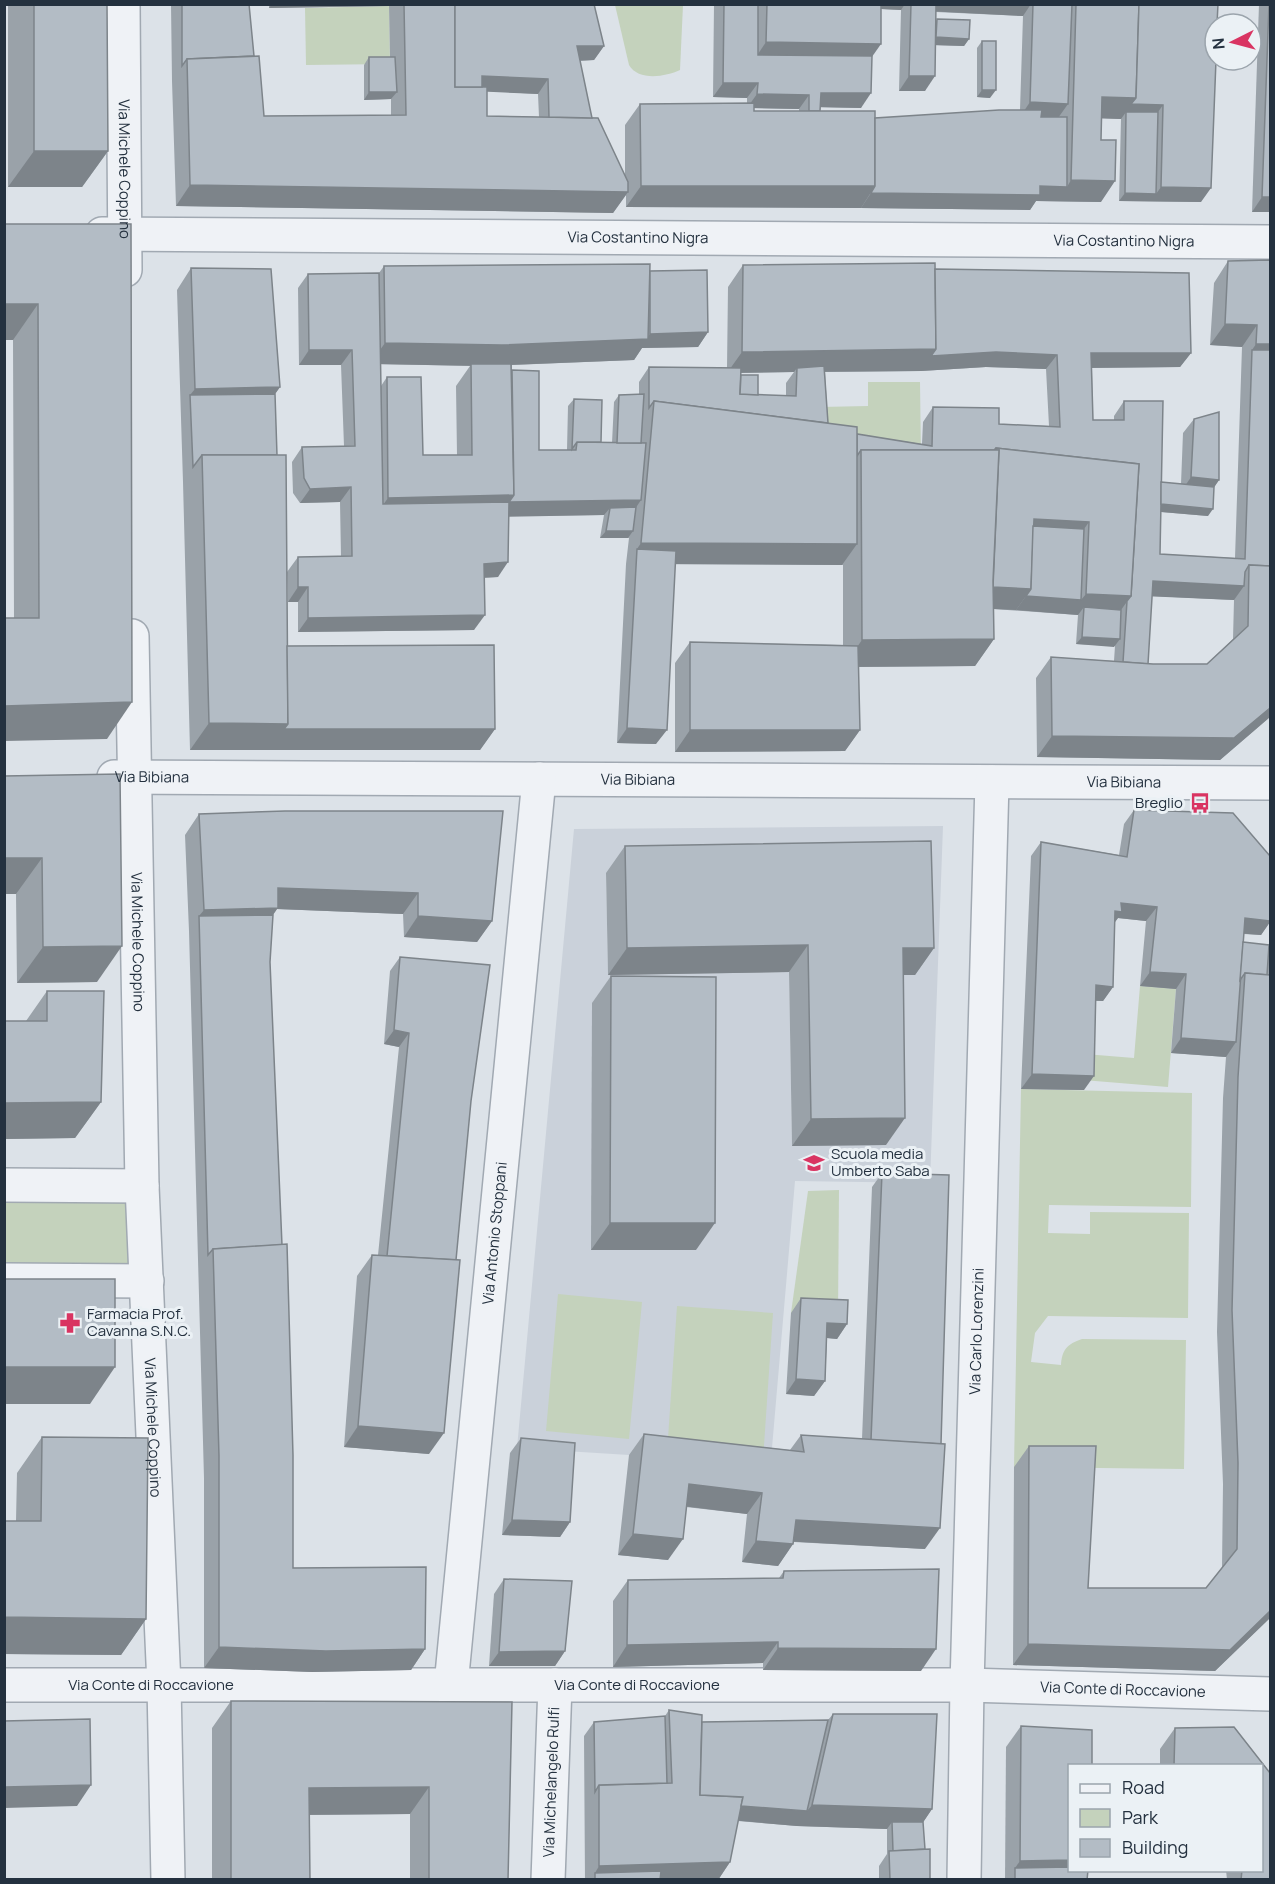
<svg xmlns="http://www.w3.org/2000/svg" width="1275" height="1884" font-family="Manrope,sans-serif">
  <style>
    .built { fill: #cad1da; fill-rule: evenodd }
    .green { fill: #c4d2bc }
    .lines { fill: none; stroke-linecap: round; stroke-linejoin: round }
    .minor-casing { stroke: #a1a9b2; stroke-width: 36 }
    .minor { stroke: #eff2f6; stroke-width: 33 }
    .wall { fill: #9aa2a9; fill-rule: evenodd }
    .shaded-wall { fill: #7d848a }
    .building { fill: #b3bcc5; stroke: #7d848a; stroke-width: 1.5 }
    .labels { text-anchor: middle; stroke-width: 6; stroke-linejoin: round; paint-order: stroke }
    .street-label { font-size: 15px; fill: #24313f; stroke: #ebf1f5 }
    .poi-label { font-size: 15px; fill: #24313f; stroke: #ebf1f5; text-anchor: start }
  </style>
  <rect width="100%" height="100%" fill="#dce2e8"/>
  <path class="built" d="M943,826L930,1183L795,1181L770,1471L629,1455L517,1448L574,829ZM606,873L884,975L792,1146L789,972L608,975Z"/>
  <g class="green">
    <path d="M615,5H683L680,70C665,77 638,81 629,65Z"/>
    <path d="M389,6L390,64L306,65L305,8Z"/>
    <path d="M868,382H920L921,457L821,443L820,407L868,406Z"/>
    <path d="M1140,986L1176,989L1168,1087L1083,1080L1085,1054L1134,1058Z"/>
    <path d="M1021,1089L1192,1093L1191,1207L1049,1205L1048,1233L1090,1234V1212L1189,1213L1188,1318L1048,1316L1035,1333L1031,1362L1061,1365C1062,1350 1067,1344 1082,1339L1186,1340L1184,1469L1014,1467Z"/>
    <path d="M5,1185L142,1186L147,1281L5,1280Z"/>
    <path d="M839,1190L838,1315L791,1313L808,1191Z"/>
    <path d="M558,1294L642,1302L629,1439L546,1431Z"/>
    <path d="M677,1306L773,1313L763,1460L667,1453Z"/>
  </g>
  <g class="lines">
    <g class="minor-casing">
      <g id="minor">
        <path id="s1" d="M123,4L125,270"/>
        <path id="s2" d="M102,234L1270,242"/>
        <path id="s3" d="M132,636L142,1186L164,1685L168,1880"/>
        <path id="s4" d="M114,777L1270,783"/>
        <path d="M4,1185L142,1186"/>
        <path d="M4,1280L147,1281"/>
        <path id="s5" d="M4,1685H967L1270,1694"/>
        <path id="s6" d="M451,1685L539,779"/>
        <path id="s7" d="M548,1880L555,1685"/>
        <path id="s8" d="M964,1880L967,1685L992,782"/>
      </g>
    </g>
    <use href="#minor" class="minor"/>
  </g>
  <g class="wall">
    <path d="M8,4H107L108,151L82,187H8Z"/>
    <path d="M171,4H249L254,56L264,116L391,115V99L364,100V65L369,57H390L389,6L269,8V4H594L604,46L594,60L580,61L592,118L625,177V125L640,104L747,103V98L713,97L714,4H1218L1201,202L1119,201L1121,119L1101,118V202L1036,201L1030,210L861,208L626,207V195L613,213L176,206L172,81ZM881,9L901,10L899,91H925L936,45L964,46L969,39L936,20V12L1023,16L1020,110L875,118L820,111V107L861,108ZM487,91L538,94L539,117L487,116ZM754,108L799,109V111H754Z"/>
    <path d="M1259,4H1270V212H1252Z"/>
    <path d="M982,41L990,98L977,97V48Z"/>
    <path d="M4,224H131L107,739L14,618L13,340Z"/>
    <path d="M1270,260V717L1220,760L1037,757L1036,678L1051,657L1114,661L1115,646L1076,644L1078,615L993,609L994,639L975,666L858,667L860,730L845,751L675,752V663L690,642L843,645V565L675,564L656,744L617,743L626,564L629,538H600L604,515L509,516L498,577L484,578L474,630L298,632V602H288L287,572L298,557L341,556L340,502L300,503L293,493L292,462L302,447L344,446L341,365H299L298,288L308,274L379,273L384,266L649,272L708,332L698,347L642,348L634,360L512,365V370L539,450H567L568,406L574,399L601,442L612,443L614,402L619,395L639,394V382L649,367L727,368L728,287L743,265L935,269L1191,353L1180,367L1092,368L1093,420H1114V416L1124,401L1161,482L1181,484L1183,433L1194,419L1219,480L1214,487L1208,516L1161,512L1160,554L1235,558L1242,347L1210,345L1214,283L1228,261ZM381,364L470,366L456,386L457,455H423L387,377L381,386ZM986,367L1046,369L1049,426L999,424L933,407L923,422L922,444L857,434L828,423L825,372L921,371ZM794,372L786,383V395H758L741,375V373ZM1152,596L1234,600L1233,639L1207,664H1148Z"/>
    <path d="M191,268L280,387L275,394L277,455L287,646L495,729L480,750H190L183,482L177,290Z"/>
    <path d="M4,776L97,982L17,983L16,894H4Z"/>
    <path d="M1134,810L1270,856V922L1261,935L1244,934L1243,942L1268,945L1270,942V1618L1215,1671L1013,1665L1014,1467L1029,1446L1088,1588H1206L1222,1568L1223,1484L1217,1332L1223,1098L1226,1057L1171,1053L1176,989L1140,986L1146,921L1118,918L1115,922L1113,987L1103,1001H1096L1084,1090L1021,1089L1031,856L1041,842L1119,855L1124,824Z"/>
    <path d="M285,811L492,921L477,942L404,937L403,914L277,909L273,915L270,962L293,1568L425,1649L411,1670L312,1672L204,1668V1478L189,931L185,835L199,814Z"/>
    <path d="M625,846L934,948L915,975H903L886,1145L792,1146L789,972L608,975L606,873Z"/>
    <path d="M400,957L471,1101L429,1454L344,1447L357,1276L372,1255H378L399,1047L384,1044L390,971Z"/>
    <path d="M611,976L696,1250H591L592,1003Z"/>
    <path d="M47,991L101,1102L75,1138L4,1139V1021H26Z"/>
    <path d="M882,1173L925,1549L794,1542L793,1544L778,1566L742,1562L747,1514L686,1507L668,1560L618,1555L629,1455L644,1434L790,1450L801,1435L862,1439L872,1187Z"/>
    <path d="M801,1298L847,1324L837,1339L827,1338L825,1381L814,1396L786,1394L791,1313Z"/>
    <path d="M42,1437L146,1619L121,1655L4,1654V1521H16L17,1473Z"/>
    <path d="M521,1438L570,1522L560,1537L502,1535L510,1453Z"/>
    <path d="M784,1571L921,1671L763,1670V1663L613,1667V1601L628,1580L779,1578Z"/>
    <path d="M504,1579L565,1651L555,1666H489L494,1594Z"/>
    <path d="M231,1701L512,1702L508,1880H410V1814L309,1815L310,1880H212V1728Z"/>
    <path d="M669,1710L702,1722L828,1720L833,1714L932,1809L923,1822L925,1849L930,1880H879V1866L887,1854V1829L797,1826L738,1821L730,1862L718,1880H585L584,1736L594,1722L665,1716Z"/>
    <path d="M1021,1726L1070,1766L1087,1880H1005L1006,1747Z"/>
    <path d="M1234,1727L1270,1773V1880H1227L1226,1870H1262V1766H1160V1749L1175,1728Z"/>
  </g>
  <g class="shaded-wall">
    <path d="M272,4H390L389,6L269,8Z"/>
    <path d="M866,4H905L901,10L863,8Z"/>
    <path d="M931,4H1031L1023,16L926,11Z"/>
    <path d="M936,37L969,39L964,46L930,45Z"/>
    <path d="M766,42L881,44L862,71L748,69Z"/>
    <path d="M577,46H604L594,60L567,61Z"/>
    <path d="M482,76L548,79L538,94L472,91Z"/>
    <path d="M909,76H935L925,91H899Z"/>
    <path d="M723,83H758L747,98L713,97Z"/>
    <path d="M982,90H996L990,98L977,97Z"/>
    <path d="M369,92H397L391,99L364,100Z"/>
    <path d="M821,93H871L861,108L811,107Z"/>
    <path d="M757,94L809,95L799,109L747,108Z"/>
    <path d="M1102,97L1136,98L1163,105L1153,119L1126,112L1121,119L1087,118Z"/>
    <path d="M1030,102L1068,104L1058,118L1020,117Z"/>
    <path d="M34,151H108L82,187H8Z"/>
    <path d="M1071,180L1115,181L1101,202L1036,201L1030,210L861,208L871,193L1040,186L1067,187Z"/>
    <path d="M190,185L628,192L613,213L176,206Z"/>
    <path d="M641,186H875L861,208L626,207Z"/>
    <path d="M1161,187L1211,188L1201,202L1119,201L1125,193L1156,194Z"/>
    <path d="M1262,197H1270V212H1252Z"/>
    <path d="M4,304H38L13,340H4Z"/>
    <path d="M1225,324L1257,325L1242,347L1210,345Z"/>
    <path d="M708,332L698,347L642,348L634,360L486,366L370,364L385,343L646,339L650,334Z"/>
    <path d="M1256,344H1270V365L1252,350Z"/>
    <path d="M936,349L1057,355L1046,369L986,367L921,371L796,372L797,368L794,372L727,373L742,352Z"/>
    <path d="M309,350H352L341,365H299Z"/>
    <path d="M1091,353H1191L1180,367L1081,368Z"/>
    <path d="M280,387L265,408L190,395L195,389Z"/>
    <path d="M1191,477L1219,480L1209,495L1181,492Z"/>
    <path d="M351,487L340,502L300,503L310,489Z"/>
    <path d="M514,495L499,517L373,519L388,498Z"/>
    <path d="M641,500L631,515L610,508L604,515L499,517L509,502Z"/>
    <path d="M1155,504L1213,509L1208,516L1150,511Z"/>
    <path d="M1034,519L1089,522L1074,543L1028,541Z"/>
    <path d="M606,531H633L628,538H600Z"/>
    <path d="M641,543L857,544L842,565L636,564L637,549Z"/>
    <path d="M508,562L498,577L474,578L484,564Z"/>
    <path d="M1153,581L1244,586L1234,600L1143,596Z"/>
    <path d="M298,587H308L298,602H288Z"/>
    <path d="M989,587L1031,589L1016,610L974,608Z"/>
    <path d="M1086,594L1131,596L1116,617L1084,607L1078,615L1016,610L1026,596L1081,600Z"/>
    <path d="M485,615L474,630L298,632L308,618Z"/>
    <path d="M1082,637L1120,639L1114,647L1076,644Z"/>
    <path d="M994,639L975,666L843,667L862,640Z"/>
    <path d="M132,702L107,739L4,741V706Z"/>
    <path d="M1270,708V717L1220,760L1037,757L1052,736Z"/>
    <path d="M209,723L288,724L495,729L480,750H190Z"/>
    <path d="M627,728L667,730L656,744L617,743Z"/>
    <path d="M690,730H860L845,751L675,752Z"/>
    <path d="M4,858H42L16,894H4Z"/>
    <path d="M278,888L418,893L403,914L277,909L263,929L199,916L204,910Z"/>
    <path d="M1121,903L1157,907L1146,921L1118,918L1111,927L1105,926Z"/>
    <path d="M418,916L492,921L477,942L404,937Z"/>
    <path d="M1245,918L1270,921V922L1261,935L1235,933Z"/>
    <path d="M808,945L789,972L608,975L627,948Z"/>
    <path d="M122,946L97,982L17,983L43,947Z"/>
    <path d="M903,948H934L915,975H884Z"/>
    <path d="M1150,972L1186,974L1176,989L1140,986Z"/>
    <path d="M1096,985L1113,987L1103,1001L1086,1000Z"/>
    <path d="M394,1030L409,1033L399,1047L384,1044Z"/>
    <path d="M1181,1038L1236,1042L1226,1057L1171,1053Z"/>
    <path d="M1032,1074L1094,1076L1084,1090L1021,1089Z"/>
    <path d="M101,1102L75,1138L4,1139V1103Z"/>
    <path d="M905,1118L886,1145L792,1146L811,1119Z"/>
    <path d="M610,1223H715L696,1250H591Z"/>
    <path d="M827,1323L847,1324L837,1339L817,1337Z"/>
    <path d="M4,1367H115L90,1404H4Z"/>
    <path d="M796,1379L825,1381L814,1396L786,1394Z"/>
    <path d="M358,1426L444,1433L429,1454L344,1447Z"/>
    <path d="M689,1484L762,1493L747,1514L674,1505Z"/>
    <path d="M512,1520L570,1522L560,1537L502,1535Z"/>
    <path d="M796,1520L940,1528L925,1549L782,1541Z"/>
    <path d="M633,1534L683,1539L668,1560L618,1555Z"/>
    <path d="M756,1541L793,1544L778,1566L742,1562Z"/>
    <path d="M1270,1611V1618L1215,1671L1013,1665L1028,1644Z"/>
    <path d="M4,1617L146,1619L121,1655L4,1654Z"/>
    <path d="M778,1642L763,1663L613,1667L627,1645Z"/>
    <path d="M219,1647L425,1649L411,1670L312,1672L204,1668Z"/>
    <path d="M778,1648L936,1649L921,1671L763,1670Z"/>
    <path d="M565,1651L555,1666H489L499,1652Z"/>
    <path d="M91,1785L77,1806L4,1808V1787Z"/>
    <path d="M429,1787L410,1814L290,1815L309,1788Z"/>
    <path d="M696,1801L807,1811L812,1805L932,1809L918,1830L892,1822L887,1829L797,1826L685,1816Z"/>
    <path d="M1070,1860V1870L1015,1868L1020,1861Z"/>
    <path d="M730,1862L718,1880H595V1873L599,1866Z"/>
  </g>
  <g class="building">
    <path d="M34,4H107L108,151H34Z"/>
    <path d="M182,4H249L254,56L187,59L182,66Z"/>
    <path d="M404,4H455V87H487V116L598,118L628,182V192L190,185L187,59L259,56L264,116L406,115Z"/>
    <path d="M455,4H594L604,46H577L592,118L549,117L548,79L482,76V87H455Z"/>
    <path d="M724,4H758V55L872,56L871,93H821L820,111H809V95L757,94L758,83H723Z"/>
    <path d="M767,4H881V44L766,42Z"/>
    <path d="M911,4H936L935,76H909Z"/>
    <path d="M1033,4H1072L1068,104L1030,102Z"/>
    <path d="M1076,4H1139L1136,98L1102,97L1101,140H1116L1115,181L1071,180Z"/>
    <path d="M1139,4H1218L1217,24H1215V60H1216L1211,188L1161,187L1163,105L1131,104L1136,98Z"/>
    <path d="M1269,4H1270V197H1262Z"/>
    <path d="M937,19L970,20L969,39L936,37Z"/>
    <rect x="982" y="41" width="14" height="49"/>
    <path d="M369,57H395L397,92H369Z"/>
    <path d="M754,103V111H875V186H641L640,104Z"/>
    <path d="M999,110H1042L1041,117H1067V187L1040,186V195L871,193L875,186V118Z"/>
    <path d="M1126,112H1158L1156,194L1125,193Z"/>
    <path d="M4,224H131L132,702L4,706V618H39L38,304H4Z"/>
    <path d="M1270,260V344H1256L1257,325L1225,324L1228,261Z"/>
    <path d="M935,263L936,349L742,352L743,265Z"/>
    <path d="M650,264L648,339L501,345L385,343L384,266Z"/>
    <path d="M191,268L271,269L280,387L195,389Z"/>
    <path d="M935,269L1189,273L1191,353H1091L1093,420H1124V401H1163L1160,554L1245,559L1252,350H1270V566L1249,565L1245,572L1244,586L1153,581L1148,664L1123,662L1127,601L1131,596L1139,464L996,448L994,450H861L857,456V434L932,446L933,407L999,408V424L1060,427L1057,355L996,352L931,356L936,349Z"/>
    <path d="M707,270L708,332L650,334V271Z"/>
    <path d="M379,273L383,504L509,502L508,562L484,564L485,615L308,618V587H298V557L352,556L351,487L310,489L304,478L302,447L355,446L352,350H309L308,274Z"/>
    <path d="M471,364H511L514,495L388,498L387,377H421L423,455H472Z"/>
    <path d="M824,366L828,423L654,401L649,408V367L741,368L740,394L796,396L797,368Z"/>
    <path d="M512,370L539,371V450H576L577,442L646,443L641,500L509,502L514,495Z"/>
    <path d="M741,375H758V395L740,394Z"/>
    <path d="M275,394L277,455H202L193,467L190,395Z"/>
    <path d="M644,394L641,443H617L619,395Z"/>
    <path d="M574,399L602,400L601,442H577L572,449Z"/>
    <path d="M654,401L857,427V544L641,543Z"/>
    <path d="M1219,412V480L1191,477L1194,419Z"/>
    <path d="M996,448L1139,464L1131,596L1086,594L1089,522L1034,519L1031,589L993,587L999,450H996Z"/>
    <path d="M861,450H999L993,581L994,639L862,640Z"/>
    <path d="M202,455H286L288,724L209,723Z"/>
    <path d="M1161,482L1214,487L1213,509L1161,504Z"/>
    <path d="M636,507L633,531H606L610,508Z"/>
    <path d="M1033,526L1084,529L1081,600L1026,596L1031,589Z"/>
    <path d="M637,549L676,551L667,730L627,728Z"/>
    <path d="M1249,565L1270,566V708L1234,738L1052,736L1051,657L1153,664H1207L1248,626Z"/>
    <path d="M1084,607L1121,610L1120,639L1082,637Z"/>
    <path d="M690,642L858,646L860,730H690Z"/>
    <path d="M494,645L495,729H284L288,724L287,646Z"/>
    <path d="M120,774L122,946L43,947L42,858H4V776Z"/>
    <path d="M1134,810L1233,813L1270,856V921L1245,918L1236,1042L1181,1038L1186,974L1150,972L1157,907L1121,903L1122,912L1115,911L1113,987L1096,985L1094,1076L1032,1074L1041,842L1127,857Z"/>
    <path d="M285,811H503L492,921L418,916V893L278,888V908L204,910L199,814Z"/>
    <path d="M931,841L934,948H903L905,1118L811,1119L808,945L627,948L625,846Z"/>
    <path d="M273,915L270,962L282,1245L213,1249L208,1255L199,916Z"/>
    <path d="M1243,942L1269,945L1267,975L1245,973L1240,980Z"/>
    <path d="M400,957L490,965L471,1101L456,1260L387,1256L409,1033L394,1030Z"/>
    <path d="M1245,973L1270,975V1611L1230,1650L1028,1644L1029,1446H1096L1088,1588H1206L1237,1549L1238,1463L1232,1310L1238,1077Z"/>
    <path d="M611,976L716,977L715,1223H610Z"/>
    <path d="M47,991H104L101,1102L4,1103V1021H47Z"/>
    <path d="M882,1173L949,1175L941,1444L871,1440Z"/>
    <path d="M287,1244L293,1455V1568L426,1567L425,1649L326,1651L219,1647V1456L213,1249Z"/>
    <path d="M372,1255L460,1260L444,1433L358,1426Z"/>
    <rect x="4" y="1279" width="111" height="88"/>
    <path d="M801,1298L848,1300L847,1324L827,1323L825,1381L796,1379Z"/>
    <path d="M644,1434L804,1452L801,1435L945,1444L940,1528L796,1520L793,1544L756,1541L762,1493L689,1484L683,1539L633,1534Z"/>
    <path d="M42,1437L148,1438L146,1619L4,1617V1521H41Z"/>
    <path d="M521,1438L575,1443L570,1522L512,1520Z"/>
    <path d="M939,1569L936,1649L778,1648V1642L627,1645L628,1580L783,1578L784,1571Z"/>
    <path d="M504,1579L572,1581L565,1651L499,1652Z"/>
    <path d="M231,1701L512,1702L508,1880H429V1787L309,1788L310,1880H231Z"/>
    <path d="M669,1710L702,1715L700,1795L743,1797L730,1862L599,1866V1785L672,1783Z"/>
    <path d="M833,1714H937L932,1809L812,1805Z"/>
    <path d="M665,1716L667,1783L599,1785L595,1792L594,1722Z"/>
    <path d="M90,1719L91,1785L4,1787V1721Z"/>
    <path d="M828,1720L807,1811L741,1806L743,1797L700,1795L702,1722Z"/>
    <path d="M1021,1726L1092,1730V1766H1070V1860L1020,1861Z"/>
    <path d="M1234,1727L1270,1773V1880H1241L1242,1870H1262V1766H1174L1175,1728Z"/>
    <path d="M892,1822H923L925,1849L893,1851Z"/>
    <path d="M930,1849V1880H890L889,1851Z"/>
    <path d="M1070,1867V1870H1088L1087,1880H1015V1868Z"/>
    <path d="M661,1871L660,1880H595V1873Z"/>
  </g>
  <defs>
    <g id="bus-bare" transform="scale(1.62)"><path d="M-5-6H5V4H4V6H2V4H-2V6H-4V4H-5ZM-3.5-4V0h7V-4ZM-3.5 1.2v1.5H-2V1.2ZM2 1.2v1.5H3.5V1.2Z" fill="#d93462" stroke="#ebf1f5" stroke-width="2.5" paint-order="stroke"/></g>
    <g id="school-bare" transform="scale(1.62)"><path d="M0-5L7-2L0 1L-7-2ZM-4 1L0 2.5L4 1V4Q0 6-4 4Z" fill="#d93462" stroke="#ebf1f5" stroke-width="2.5" paint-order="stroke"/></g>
    <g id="pharmacy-bare" transform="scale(1.62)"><path d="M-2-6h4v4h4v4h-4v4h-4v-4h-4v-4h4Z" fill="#d93462" stroke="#ebf1f5" stroke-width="2.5" paint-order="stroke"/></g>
  </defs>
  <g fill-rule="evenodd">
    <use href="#bus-bare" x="1200" y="803"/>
    <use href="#school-bare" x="814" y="1163"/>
    <use href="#pharmacy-bare" x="70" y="1323"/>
  </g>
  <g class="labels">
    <g class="street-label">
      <text dy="5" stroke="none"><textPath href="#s1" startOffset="165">Via Michele Coppino</textPath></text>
      <text dy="5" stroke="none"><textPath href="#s2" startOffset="536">Via Costantino Nigra</textPath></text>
      <text dy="5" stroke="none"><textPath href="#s2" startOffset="1022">Via Costantino Nigra</textPath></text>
      <text dy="5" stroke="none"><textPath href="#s4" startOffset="38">Via Bibiana</textPath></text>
      <text dy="5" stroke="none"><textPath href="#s4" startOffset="524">Via Bibiana</textPath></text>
      <text dy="5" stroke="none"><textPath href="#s4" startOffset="1010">Via Bibiana</textPath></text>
      <text dy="5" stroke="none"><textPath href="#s3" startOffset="306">Via Michele Coppino</textPath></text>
      <text dy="5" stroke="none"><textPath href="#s6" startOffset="454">Via Antonio Stoppani</textPath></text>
      <text dy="5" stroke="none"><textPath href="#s8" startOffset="549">Via Carlo Lorenzini</textPath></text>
      <text dy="5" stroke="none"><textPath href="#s3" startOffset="792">Via Michele Coppino</textPath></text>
      <text dy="5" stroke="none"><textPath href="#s5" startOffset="147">Via Conte di Roccavione</textPath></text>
      <text dy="5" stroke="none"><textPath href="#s5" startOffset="633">Via Conte di Roccavione</textPath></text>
      <text dy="5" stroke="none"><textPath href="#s5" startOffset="1119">Via Conte di Roccavione</textPath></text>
      <text dy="5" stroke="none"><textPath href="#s7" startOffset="98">Via Michelangelo Rulfi</textPath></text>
    </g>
    <g class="poi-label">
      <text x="1183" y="808" text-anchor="end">Breglio</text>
      <text x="831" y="1159">Scuola media<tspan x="831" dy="17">Umberto Saba</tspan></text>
      <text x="87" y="1319">Farmacia Prof.<tspan x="87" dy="17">Cavanna S.N.C.</tspan></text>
    </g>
  </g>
  <rect width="1275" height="1884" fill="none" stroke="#24313f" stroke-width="12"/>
  <rect x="1068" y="1764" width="195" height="108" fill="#ebf1f5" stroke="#9ba4ac" stroke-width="1.5"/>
  <rect x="1080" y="1784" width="30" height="9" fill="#eff2f6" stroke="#9ba4ac" stroke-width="1.5"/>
  <text x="1122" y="1794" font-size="18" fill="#24313f">Road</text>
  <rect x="1080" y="1809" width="30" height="18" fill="#c4d2bc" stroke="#9ba4ac" stroke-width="1.5"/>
  <text x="1122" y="1824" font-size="18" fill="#24313f">Park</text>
  <rect x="1080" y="1839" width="30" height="18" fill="#b3bcc5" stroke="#9ba4ac" stroke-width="1.5"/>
  <text x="1122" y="1854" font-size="18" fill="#24313f">Building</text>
  <g transform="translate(1233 42) rotate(264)"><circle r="28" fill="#ebf1f5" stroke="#9ba4ac" stroke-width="1.5"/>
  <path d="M0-4.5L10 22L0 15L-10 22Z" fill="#d93462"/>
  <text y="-9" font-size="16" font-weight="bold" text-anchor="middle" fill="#24313f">N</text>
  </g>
</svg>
